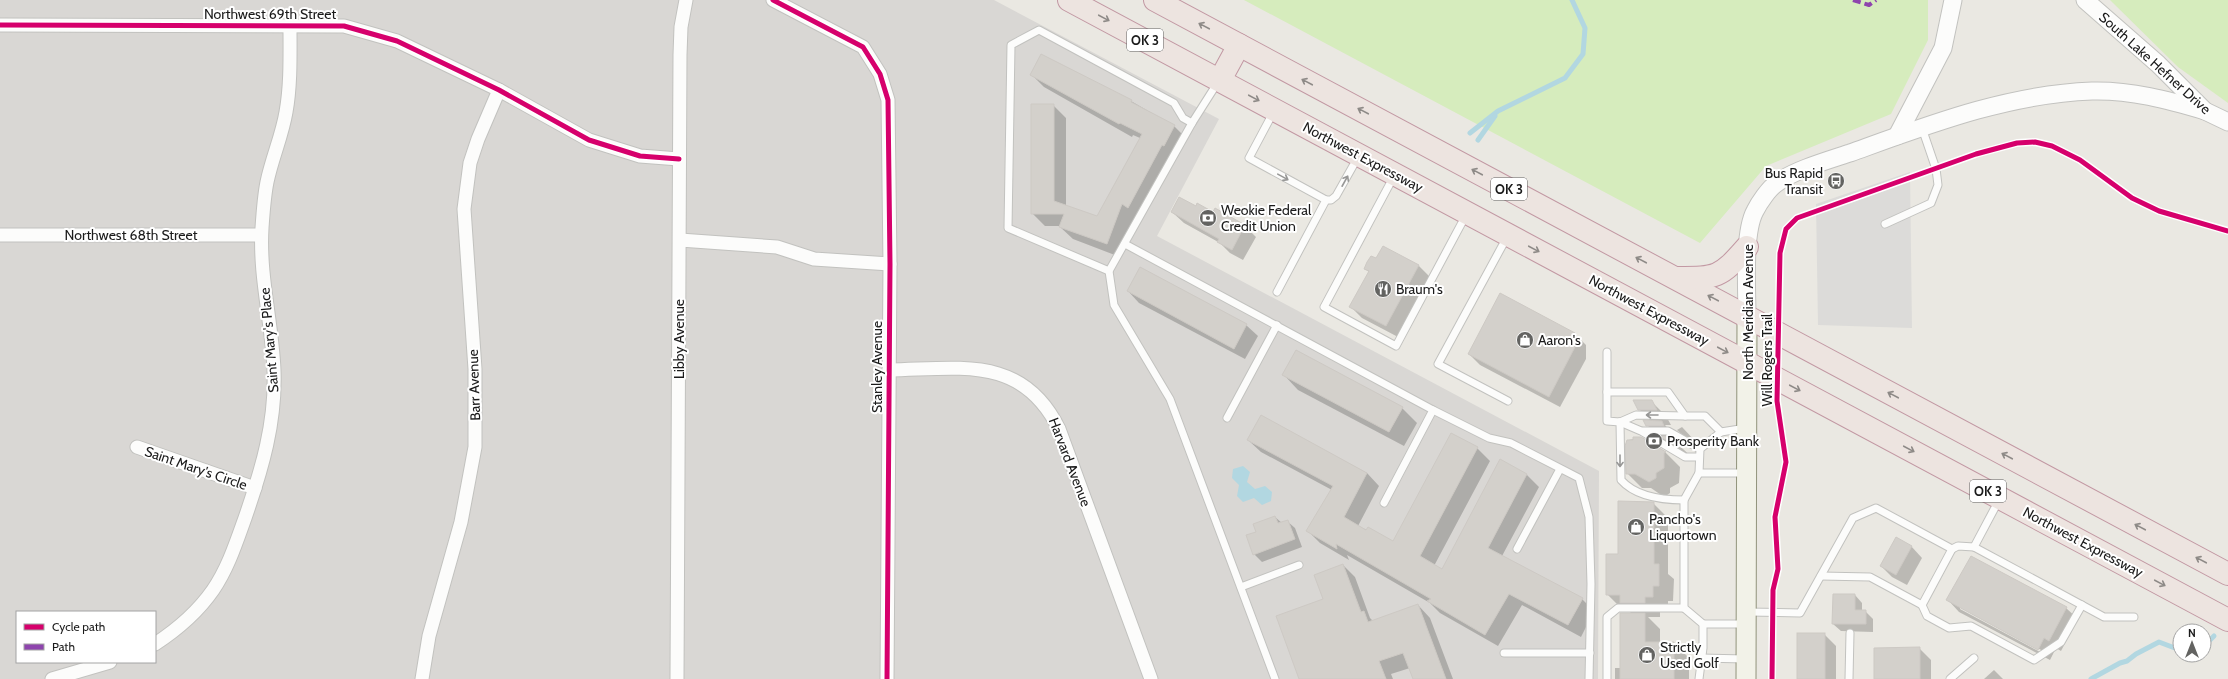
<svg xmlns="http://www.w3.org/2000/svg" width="2228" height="679" font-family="Cabin,sans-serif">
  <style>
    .residential { fill: #d9d7d4; fill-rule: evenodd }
    .grass { fill: #d6ecbd }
    .parking { fill: #dcdbd9 }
    .water { fill: #b2d7e1 }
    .shadow { fill: #0003; fill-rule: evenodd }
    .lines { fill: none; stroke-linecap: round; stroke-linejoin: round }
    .stream { stroke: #b2d7e1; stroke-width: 5 }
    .building { fill: #d3d0cb; stroke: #cdc9c4 }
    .service-casing { stroke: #c2c2bf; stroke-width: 9 }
    .minor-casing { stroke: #c2c2bf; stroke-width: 15 }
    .tertiary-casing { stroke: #c2c2bf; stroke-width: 19 }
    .secondary-casing { stroke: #91937b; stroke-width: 21 }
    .trunk-casing { stroke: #c298a3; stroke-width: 24 }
    .service { stroke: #fcfcfb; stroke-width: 7 }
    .minor { stroke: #fcfcfb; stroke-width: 13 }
    .tertiary { stroke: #fcfcfb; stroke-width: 17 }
    .secondary { stroke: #f2f2e8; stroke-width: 19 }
    .trunk { stroke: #ede4e0; stroke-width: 22 }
    .quiet { stroke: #8e44ad; stroke-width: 4; stroke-dasharray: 8 4; stroke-linecap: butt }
    .cycleway-casing { stroke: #fff; stroke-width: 8 }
    .cycleway { stroke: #d6006c; stroke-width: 5 }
    .oneway { stroke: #8e8a87 }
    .oneway2 { stroke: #979796 }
    .labels { text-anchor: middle; stroke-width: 4; stroke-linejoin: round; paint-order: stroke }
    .shield { fill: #fff; stroke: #5f5f5f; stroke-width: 1 }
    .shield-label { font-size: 13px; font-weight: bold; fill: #1b1b1b }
    .street-label { font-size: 14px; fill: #1b1b1b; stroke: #fff }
    .poi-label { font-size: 14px; fill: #1b1b1b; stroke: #fff; text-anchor: start }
  </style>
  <rect width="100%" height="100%" fill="#eae8e2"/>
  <path class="residential" d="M0,0H994L1219,119L1157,236L1599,471L1598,679H0ZM17,612H155V662H17Z"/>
  <g class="grass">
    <path d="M1244,0H1928V40L1891,114L1766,166L1700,243Z"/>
    <path d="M2110,0H2228V103L2178,67Z"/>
  </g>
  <path class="parking" d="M1910,172L1912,328L1818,325L1816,204Z"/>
  <path class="water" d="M1243,466L1250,472L1247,482L1255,489L1265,486L1272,492L1271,501L1262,505L1254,498L1243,502L1237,496L1239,485L1232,478L1233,469Z"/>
  <g class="shadow">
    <path d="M1031,74L1131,101L1174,126L1187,139L1177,158L1175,157L1141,220L1135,217L1120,257L1073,239L1059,226H1045L1032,213L1053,105L1066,118V206L1097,218L1140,138L1133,135L1132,137L1044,87Z"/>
    <path d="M1196,208L1245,226L1256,237L1243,260L1230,253L1220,243L1184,223L1172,212Z"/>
    <path d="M1383,247L1419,266L1430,277L1398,337L1362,318L1351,307L1369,272L1365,269L1376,260Z"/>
    <path d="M1128,291L1246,325L1258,336L1245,359L1139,303Z"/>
    <path d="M1575,334L1586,345V359L1560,407L1480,365L1469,354Z"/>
    <path d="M1284,375L1402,408L1417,423L1404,446L1298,390Z"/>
    <path d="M1651,401L1666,416L1671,425H1665L1678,440H1673L1694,459L1675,451L1647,425L1651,421L1639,409Z"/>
    <path d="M1261,417L1367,473L1379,486L1358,526L1393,542L1477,448L1490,461L1434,566L1442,571L1501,461L1527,475L1539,487L1502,556L1582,599L1594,611L1581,637L1522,605L1498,646L1440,613L1430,603L1347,555L1349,560L1320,543L1308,531L1332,490L1261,452L1248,440Z"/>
    <path d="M1682,427L1696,442V447L1677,430Z"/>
    <path d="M1641,438L1665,452L1680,467L1679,483L1670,488V493L1664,497L1651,488H1642L1627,473L1628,440Z"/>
    <path d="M1653,503L1668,518V574L1674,579L1673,601H1668V612H1660V617H1648L1660,629V643H1674L1689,658V679H1615V668H1621L1632,614L1627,609H1622L1607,594L1618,555Z"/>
    <path d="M1275,517L1282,523L1287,521L1295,528L1302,547L1262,562L1254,554L1257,532Z"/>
    <path d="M1911,546L1922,558L1907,585L1892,577L1881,566Z"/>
    <path d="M1971,557L2066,608L2078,619L2061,651L2056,648L2050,660L1959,612L1948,600ZM1960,606L2043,651L2042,653L1960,609Z"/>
    <path d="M1343,565L1355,577L1370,618L1373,621L1418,605L1430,618L1453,679H1414L1410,668L1391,674L1393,679H1300L1324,600Z"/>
    <path d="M1855,595L1862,603V611H1865L1873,619V632L1841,631L1833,624Z"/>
    <path d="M1824,634L1836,646V679H1798Z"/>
    <path d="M1919,648L1931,660V679H1875Z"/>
    <path d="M1994,670L2003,679H1984Z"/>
  </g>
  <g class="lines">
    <g class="stream">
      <path d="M1470,133L1498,111L1565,78L1583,54L1585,28L1572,0"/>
      <path d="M1478,140L1495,116"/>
      <path d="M2204,646L2214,636"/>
      <path d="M2192,655H2195"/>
      <path d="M2091,679L2120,663L2127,661L2136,654L2159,642L2180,650"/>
    </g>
  </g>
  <g class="building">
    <path d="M1041,54L1132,100L1131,102L1175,125L1164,146L1162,145L1128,208L1122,204L1107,244L1059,227L1064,214H1031V104H1054V201L1097,216L1142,134L1120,123L1119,124L1030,75Z"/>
    <path d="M1179,197L1196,206L1197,203L1213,212L1215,208L1245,225L1232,250L1217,242L1219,239L1171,212Z"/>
    <path d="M1383,246L1419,265L1386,326L1349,307L1369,271L1364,269L1367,262L1371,256L1376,258Z"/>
    <path d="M1140,267L1247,324L1234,349L1127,291Z"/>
    <path d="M1500,293L1575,333V347L1549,397L1468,354Z"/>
    <path d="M1296,350L1403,407L1389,432L1282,375Z"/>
    <path d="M1633,400H1652L1657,410H1638Z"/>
    <path d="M1261,415L1367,473L1344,517L1366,530L1368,527L1393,541L1451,433L1478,447L1420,556L1442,569L1500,459L1527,474L1488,548L1583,598L1568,625L1509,594L1485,635L1427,601L1431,599L1336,544L1337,549L1306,531L1333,486L1247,440Z"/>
    <path d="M1643,420L1662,421L1664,426H1646Z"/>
    <path d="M1659,436H1667L1680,443L1676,446Z"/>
    <path d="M1633,437H1641L1666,452L1664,453V468L1656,473V478L1649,482L1635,474H1626L1625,446L1627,440H1633Z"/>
    <path d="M1618,501L1654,502V564H1659V586H1653V597H1645V603H1620V595H1606V554H1618Z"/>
    <path d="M1275,516L1278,523L1288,520L1295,539L1253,555L1246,535L1256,532L1253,524Z"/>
    <path d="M1896,537L1912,546L1896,575L1880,566Z"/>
    <path d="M1971,556L2067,607L2049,641L2044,638L2038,650L1946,600Z"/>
    <path d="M1343,564L1361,612L1364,611L1368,622L1418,604L1446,679H1413L1403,653L1379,661L1386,679H1299L1276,616L1323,599L1314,575Z"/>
    <path d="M1833,594H1855V610H1866V624H1832Z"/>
    <path d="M1620,613H1645V642H1674V679H1620Z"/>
    <rect x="1797" y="633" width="28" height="46"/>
    <path d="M1920,647V679H1874V648Z"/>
  </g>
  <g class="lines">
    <g class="service-casing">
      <g id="service">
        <path d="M1218,82L1192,123L1109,271L1114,305L1170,399L1275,679"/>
        <path d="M1274,111L1249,158L1326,200H1331L1336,196L1358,157"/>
        <path d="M1394,176L1324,307L1396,346L1466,215"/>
        <path d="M1885,224L1931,203L1938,185L1936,169L1922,128"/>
        <path d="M1507,237L1438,364L1508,401"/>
        <path d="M1125,244L1433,410L1489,438L1511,443L1579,478L1589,517L1591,584L1589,679"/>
        <path d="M1109,271L1008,228L1011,45L1039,30L1174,103L1183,118L1192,123"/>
        <path d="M1277,292L1326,200"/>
        <path d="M1607,352V421L1620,422L1636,415L1685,416"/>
        <path d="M1607,392H1668L1685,416H1705L1721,432"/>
        <path d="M1227,418L1277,325"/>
        <path d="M1620,422L1621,480C1636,497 1662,500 1684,500"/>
        <path d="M1620,422L1641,431L1685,457H1699"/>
        <path d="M1643,431H1668L1700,449"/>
        <path d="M1699,473H1745"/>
        <path d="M1384,503L1433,410"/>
        <path d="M1974,547L1999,500"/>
        <path d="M1517,549L1560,469"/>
        <path d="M1821,576L1870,577L1922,605L1952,549"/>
        <path d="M1241,587L1299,565"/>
        <path d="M1922,605L1927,616L1949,628L1971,626L2034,660L2061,642L2082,605"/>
        <path d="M1747,612L1800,613L1853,518L1876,508L1952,549L1958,546L1974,547L2104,617H2134"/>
        <path d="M1703,624H1745"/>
        <path d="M1504,653H1590"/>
        <path d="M1701,658L1745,659"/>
        <path d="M1607,679V617L1618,608H1684"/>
        <path d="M1699,679L1703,648V624L1684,608V500L1699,473L1700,449L1721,432L1746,428"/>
        <path d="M1849,679L1850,633"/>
        <path d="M1950,679L1974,658"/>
      </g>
    </g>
    <g class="minor-casing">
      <g id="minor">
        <path d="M773,0L863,47L880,74L888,100L890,264L887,679"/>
        <path d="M0,25L344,26L397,41L499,90L589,140L640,156L679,159"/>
        <path d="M0,235H261"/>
        <path d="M680,240L777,247L814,259L890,264"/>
        <path d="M889,370C959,369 1022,354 1059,429L1151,679"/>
        <path d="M137,447L255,488"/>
        <path d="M155,644C178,629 197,613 213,590C228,568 236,543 245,518C262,469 276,422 274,370C272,322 259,276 262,228C263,213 264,197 267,182C272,158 282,136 286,112C291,84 290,54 290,26"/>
        <path d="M52,679L110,662"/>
        <path d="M422,679L429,636L461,522L475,447V369L464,209L470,163L478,139L499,90"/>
        <path d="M677,679L680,55L681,27L686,0"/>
      </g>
    </g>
    <g class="tertiary-casing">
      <g id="tertiary">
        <path d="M2085,0L2158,64L2205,111L2228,122"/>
        <path d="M1897,136L1943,48L1953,0"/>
        <path d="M1747,316C1747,291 1743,233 1755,211C1759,203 1769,188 1777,183C1794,170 1829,160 1850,153C1928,125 2008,94 2092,91C2131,90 2168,100 2205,111"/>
      </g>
    </g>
    <g class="secondary-casing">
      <path id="secondary" d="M1746,679L1747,316"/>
    </g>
    <g class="trunk-casing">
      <g id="trunk">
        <path d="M1069,0L2228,620"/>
        <path d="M1155,0L2228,574"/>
        <path d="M1220,80L1239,45"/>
        <path d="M1677,278C1717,278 1720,278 1747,247"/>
      </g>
    </g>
    <use href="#service" class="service"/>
    <use href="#minor" class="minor"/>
    <use href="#tertiary" class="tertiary"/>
    <use href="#secondary" class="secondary"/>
    <use href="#trunk" class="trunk"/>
    <path class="quiet" d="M1853,0L1869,5L1876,0"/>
    <g class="cycleway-casing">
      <g id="cycleway">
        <path d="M773,0L863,47L880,74L888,100L890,264L887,679"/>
        <path d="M0,25L344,26L397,41L499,90L589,140L640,156L679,159"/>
        <path d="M1772,679L1773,590L1778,569L1775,517L1786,462L1777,401L1780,253L1786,229L1797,218L1976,154L2017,143L2035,142L2052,146L2080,160L2132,198L2159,211L2228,231"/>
      </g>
    </g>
    <use href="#cycleway" class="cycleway"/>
  </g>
  <defs><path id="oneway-shaft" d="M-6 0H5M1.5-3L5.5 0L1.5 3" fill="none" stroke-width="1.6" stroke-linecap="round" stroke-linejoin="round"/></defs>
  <g class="oneway">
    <use href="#oneway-shaft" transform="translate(1104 18) rotate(28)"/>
    <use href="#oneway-shaft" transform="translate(1204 26) rotate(-152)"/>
    <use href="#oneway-shaft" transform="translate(1307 82) rotate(-152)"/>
    <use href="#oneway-shaft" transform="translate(1254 98) rotate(28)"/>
    <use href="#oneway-shaft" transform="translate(1363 111) rotate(-152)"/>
    <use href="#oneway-shaft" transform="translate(1477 172) rotate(-152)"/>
    <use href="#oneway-shaft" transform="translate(1534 249) rotate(28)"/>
    <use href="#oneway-shaft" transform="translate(1641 260) rotate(-152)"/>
    <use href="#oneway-shaft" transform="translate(1713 298) rotate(-152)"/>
    <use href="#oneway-shaft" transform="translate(1723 350) rotate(28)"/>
    <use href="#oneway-shaft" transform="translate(1795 388) rotate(28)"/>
    <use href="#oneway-shaft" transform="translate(1893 395) rotate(-152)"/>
    <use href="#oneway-shaft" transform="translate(1909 449) rotate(28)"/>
    <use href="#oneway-shaft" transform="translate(2007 456) rotate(-152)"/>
    <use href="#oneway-shaft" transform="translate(2140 527) rotate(-152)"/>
    <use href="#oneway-shaft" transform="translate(2201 560) rotate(-152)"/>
    <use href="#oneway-shaft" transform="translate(2160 583) rotate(28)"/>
  </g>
  <g class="oneway2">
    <use href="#oneway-shaft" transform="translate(1283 177) rotate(29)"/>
    <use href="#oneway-shaft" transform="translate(1345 181) rotate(-61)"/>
    <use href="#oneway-shaft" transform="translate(1652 415) rotate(-180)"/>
    <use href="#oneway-shaft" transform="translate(1620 461) rotate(90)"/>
  </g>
  <defs>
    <g id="bus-disc" transform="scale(0.9)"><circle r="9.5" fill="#636361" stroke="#fff"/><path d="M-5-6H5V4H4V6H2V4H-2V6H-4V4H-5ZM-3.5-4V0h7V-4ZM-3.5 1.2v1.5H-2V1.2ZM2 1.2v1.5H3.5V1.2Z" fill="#fff"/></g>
    <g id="bank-disc" transform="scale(0.9)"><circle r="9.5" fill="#636361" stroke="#fff"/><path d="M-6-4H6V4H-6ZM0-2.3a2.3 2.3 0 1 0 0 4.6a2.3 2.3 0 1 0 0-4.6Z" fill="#fff"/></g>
    <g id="restaurant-disc" transform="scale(0.9)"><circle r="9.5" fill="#636361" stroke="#fff"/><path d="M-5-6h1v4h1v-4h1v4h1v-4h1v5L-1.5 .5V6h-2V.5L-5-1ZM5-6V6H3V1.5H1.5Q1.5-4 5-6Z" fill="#fff"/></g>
    <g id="shop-disc" transform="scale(0.9)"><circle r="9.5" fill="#636361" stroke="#fff"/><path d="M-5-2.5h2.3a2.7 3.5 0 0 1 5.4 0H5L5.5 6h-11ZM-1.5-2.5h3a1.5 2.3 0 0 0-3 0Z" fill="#fff"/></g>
  </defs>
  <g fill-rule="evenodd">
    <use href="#bus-disc" x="1836" y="181"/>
    <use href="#bank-disc" x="1208" y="218"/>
    <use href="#restaurant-disc" x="1383" y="289"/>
    <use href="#shop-disc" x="1525" y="340"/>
    <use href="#bank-disc" x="1654" y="441"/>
    <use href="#shop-disc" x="1636" y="527"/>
    <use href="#shop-disc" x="1647" y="655"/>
  </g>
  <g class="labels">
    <g class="shield">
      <rect x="1127" y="29" width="36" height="22" rx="3"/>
      <rect x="1491" y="178" width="36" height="22" rx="3"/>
      <rect x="1970" y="480" width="36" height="22" rx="3"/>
    </g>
    <g class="shield-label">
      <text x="1145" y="45">OK 3</text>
      <text x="1509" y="194">OK 3</text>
      <text x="1988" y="496">OK 3</text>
    </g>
    <g class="street-label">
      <text x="270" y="19">Northwest 69th Street</text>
      <text transform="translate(2155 63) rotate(42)" y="5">South Lake Hefner Drive</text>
      <text transform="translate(1363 157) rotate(28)" y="5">Northwest Expressway</text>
      <text x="131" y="240">Northwest 68th Street</text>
      <text transform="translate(1649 310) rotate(28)" y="5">Northwest Expressway</text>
      <text transform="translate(1748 312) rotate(-90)" y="5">North Meridian Avenue</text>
      <text transform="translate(679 339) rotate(-90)" y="5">Libby Avenue</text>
      <text transform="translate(269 340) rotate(-95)" y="5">Saint Mary's Place</text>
      <text transform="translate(1767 360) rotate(-90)" y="5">Will Rogers Trail</text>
      <text transform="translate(877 367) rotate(-90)" y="5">Stanley Avenue</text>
      <text transform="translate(474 385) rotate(-92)" y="5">Barr Avenue</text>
      <text transform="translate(1070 462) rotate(69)" y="5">Harvard Avenue</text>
      <text transform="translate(196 468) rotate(19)" y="5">Saint Mary's Circle</text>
      <text transform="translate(2083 542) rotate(28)" y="5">Northwest Expressway</text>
    </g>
    <g class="poi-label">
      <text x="1823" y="178" text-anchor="end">Bus Rapid<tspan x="1823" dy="16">Transit</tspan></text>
      <text x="1221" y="215">Weokie Federal<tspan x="1221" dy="16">Credit Union</tspan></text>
      <text x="1396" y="294">Braum's</text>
      <text x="1538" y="345">Aaron's</text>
      <text x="1667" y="446">Prosperity Bank</text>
      <text x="1649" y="524">Pancho's<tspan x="1649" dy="16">Liquortown</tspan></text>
      <text x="1660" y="652">Strictly<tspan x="1660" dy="16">Used Golf</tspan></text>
    </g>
  </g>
  <rect x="16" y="611" width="140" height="52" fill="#ffffff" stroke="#a4a4a4"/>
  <rect x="24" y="624" width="20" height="6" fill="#d6006c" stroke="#a4a4a4"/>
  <text x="52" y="631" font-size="12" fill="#1b1b1b">Cycle path</text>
  <rect x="24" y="644" width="20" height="6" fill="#8e44ad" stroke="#a4a4a4"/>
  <text x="52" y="651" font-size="12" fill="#1b1b1b">Path</text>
  <g transform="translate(2192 643)"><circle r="19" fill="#ffffff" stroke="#a4a4a4"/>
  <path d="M0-3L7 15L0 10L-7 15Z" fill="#636361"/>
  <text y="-6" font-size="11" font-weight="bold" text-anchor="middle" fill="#1b1b1b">N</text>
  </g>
</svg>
